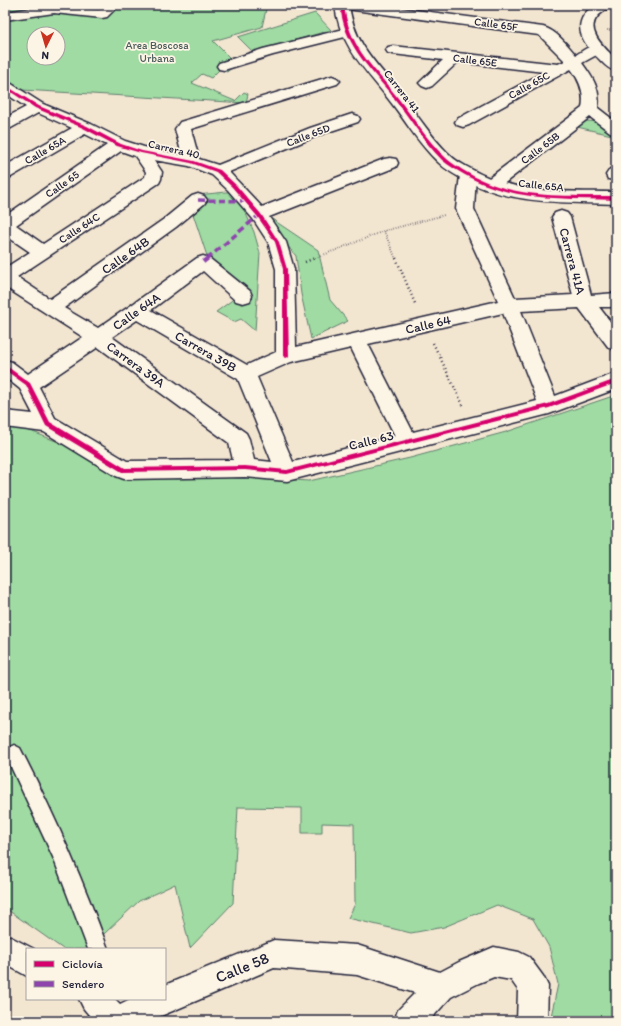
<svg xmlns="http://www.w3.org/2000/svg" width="621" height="1026" font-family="Itim,sans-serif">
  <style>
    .green { fill: #9fdba2; stroke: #607e6e; fill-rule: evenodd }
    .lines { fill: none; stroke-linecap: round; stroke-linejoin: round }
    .service-casing { stroke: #22223b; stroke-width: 3 }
    .minor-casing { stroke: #22223b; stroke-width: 3 }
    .tertiary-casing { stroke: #22223b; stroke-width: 3 }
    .path-far1 { stroke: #22223b; stroke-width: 2; stroke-dasharray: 0.5 2; stroke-linecap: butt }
    .path { stroke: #22223b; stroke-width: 2.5; stroke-dasharray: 1 3; stroke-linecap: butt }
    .service { fill: #fcf5e5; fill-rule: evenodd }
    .minor { fill: #fcf5e5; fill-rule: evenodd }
    .tertiary { fill: #fcf5e5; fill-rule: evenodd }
    .quiet-far1 { stroke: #8e44ad; stroke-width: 3.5; stroke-dasharray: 7 3.5; stroke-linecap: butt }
    .quiet { stroke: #8e44ad; stroke-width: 4.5; stroke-dasharray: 10 4.5; stroke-linecap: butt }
    .cycleway-casing { stroke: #fcf5e5; stroke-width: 2 }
    .cycleway { fill: #d6006c; fill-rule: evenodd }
    .labels { text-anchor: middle; stroke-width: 3.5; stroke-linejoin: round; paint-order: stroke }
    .far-street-label { font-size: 11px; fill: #22223b; stroke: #fcf5e5 }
    .far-park-label { font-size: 11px; fill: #485a5a; stroke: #fcf5e5 }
    .street-label { font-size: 13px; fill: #22223b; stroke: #fcf5e5 }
    .near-street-label { font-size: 16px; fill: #22223b; stroke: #fcf5e5 }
  </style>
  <rect width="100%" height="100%" fill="#f3e6d1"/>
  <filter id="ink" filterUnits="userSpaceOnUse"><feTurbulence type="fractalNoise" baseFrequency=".025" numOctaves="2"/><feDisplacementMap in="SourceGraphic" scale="8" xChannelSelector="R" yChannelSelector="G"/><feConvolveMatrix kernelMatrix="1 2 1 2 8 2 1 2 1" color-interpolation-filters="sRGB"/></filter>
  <g filter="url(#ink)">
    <g class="green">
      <path d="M10,5H267L262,27L213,41L236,64L227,72L220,69L211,78L202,74L192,83L235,101L244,92L248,94L246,103L5,89V8ZM34,34H58V58H34Z"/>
      <path d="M315,13L331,30L253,52L238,37Z"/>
      <path d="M586,121L616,123V136L577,127Z"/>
      <path d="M236,191L254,232L260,253L255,331L241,319L234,322L216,312L235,298L213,274L192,211L197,195Z"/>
      <path d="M272,219L318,250L330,300L348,321L311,339L301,294L296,256L268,222Z"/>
      <path d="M616,395V436H613V474H616V1021H550L558,984L549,947L533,919L497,905L444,927L411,933L348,918L355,904L354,824L322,823V833H302V808L238,807L233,903L190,948L175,884L139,901L88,949H63L5,908V421L132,471L176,479L224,475L309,481L410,458L506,432Z"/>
    </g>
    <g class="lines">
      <g class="service-casing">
        <path id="service" d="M14,745L20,748C54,813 83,880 108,949H88L53,857L5,754L8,748Z"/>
      </g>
      <g class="minor-casing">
        <g id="minor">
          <path d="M53,5L99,10L104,5H119L107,17L102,18L54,13L5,20V12Z"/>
          <path d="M348,5H378L543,27C556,30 567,45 576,55C584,50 592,43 602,46L604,49L602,52L582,63C593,78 601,90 598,108L616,122V134L610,132L590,117L497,189L491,190L485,189L483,185L485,181L582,108C585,93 580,81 571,69L469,125L463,127L457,125L455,122L457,119L544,72L458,62L432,86L427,88L422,86L419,83L443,60L393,54L388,53L386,50L388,47L393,46L558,64L565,61L539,35L354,10L349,9Z"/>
          <path d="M348,28L353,29L355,32L353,35L273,55L224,70L219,69L217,66L219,63L263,49Z"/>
          <path d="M332,76L337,78L340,81L337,84L191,129L199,159L218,165L310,128L352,114L358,116L360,119L358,122L322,134L229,172L262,207L384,159L390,158L396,159L398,163L396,167L269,217L286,242L294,269L296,347L498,301L456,209L460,175L462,171L468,170L474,171L476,175L474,209L515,298L573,295L552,217L555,213L561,211L567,213L570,217L591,295L616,293V307H599L616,329V350L609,348L579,308L521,311L555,396L616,373V389L549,414L287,481L245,477L124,479L116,476L44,432L5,427V411L33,414L20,389L5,377V360L12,362L28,374L83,337L5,287V268L30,252L5,235V216L107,145L85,134L11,177L5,178V166L72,128L38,113L11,128L5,130V118L26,107L5,93V81L10,83L43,104L91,124L125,141L144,147L182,155L175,129L180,122ZM121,151L135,156L146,172L145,177L43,244L16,225ZM154,160L189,166L212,175L228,190L253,219L268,242L276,269V352L247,365L151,310L203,271L236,301L243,303L250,301L252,296L250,291L209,258L203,256L197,258L130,306L98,328L64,308L176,227L204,204L207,200L204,196L198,194L192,196L164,219L50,299L17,277L159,183L161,179L162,172ZM503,313L537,401L413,432L368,344ZM137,320L238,379L272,462L254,460L249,439L246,433L112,337ZM98,347L229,443L233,460L127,461L55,418L39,387ZM351,348L395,436L293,462L257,377L291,362Z"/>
          <path d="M616,168V180L608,179L606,175L610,169Z"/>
          <path d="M5,934L34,949H27V976L5,964Z"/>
          <path d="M274,940L357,945L440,972L459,962L494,947L519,952L529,957L543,976L548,986L547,1021H517L518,990L511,980L494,977L479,983L451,997L429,1021H394L398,1010L415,993L357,975L274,968L149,1021H94L84,1009L79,999H115L120,1004L130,999H165V985Z"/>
        </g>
      </g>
      <g class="tertiary-casing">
        <g id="tertiary">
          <path d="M335,5H349C354,43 375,62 398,90C415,111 429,135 449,154C455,161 464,165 471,169C516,195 566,191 616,192V204C562,202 508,205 459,177C452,173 445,169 439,163C418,144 404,118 386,96C363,67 339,43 335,5Z"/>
          <path d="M594,5H610C607,10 602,12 598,16C584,31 606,49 616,59V71C609,70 604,64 599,59C581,41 570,23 594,5Z"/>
        </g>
      </g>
      <g class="path-far1">
        <path d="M607,30H616"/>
        <path d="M384,231L396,259"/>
        <path d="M313,259L384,231L444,215"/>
      </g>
      <g class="path">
        <path d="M396,258L416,306"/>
        <path d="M305,262L315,258"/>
        <path d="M433,343L464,407"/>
      </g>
      <use href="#service" class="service"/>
      <use href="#minor" class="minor"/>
      <use href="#tertiary" class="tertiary"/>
      <g class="quiet-far1">
        <path d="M198,200L248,201"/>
        <path d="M207,259L259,215"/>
      </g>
      <path class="quiet" d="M203,262L208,258"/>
      <g class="cycleway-casing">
        <g id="cycleway">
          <path d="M340,5H344C349,46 370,63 394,93C411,114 425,138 445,157C452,164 460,168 468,173C515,200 564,195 616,196V200C564,198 512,202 465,175C457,170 449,166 442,160C422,140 408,115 390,93C366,64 344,44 340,5Z"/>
          <path d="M5,85L39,106L87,126L121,144L142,151L194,161L220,170L236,185L261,214L279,242L287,269L289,356L288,357L286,358L283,356V269L275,242L257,216L232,187L216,172L191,163L141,153L117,146L83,128L35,108L5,88Z"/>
          <path d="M5,365L30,383L50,422L125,468L245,466L287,470L548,404L616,379V383L549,408L287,474L245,470L122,472L46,426L26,385L5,370Z"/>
        </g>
      </g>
      <use href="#cycleway" class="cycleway"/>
    </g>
  </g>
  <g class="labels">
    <g class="far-street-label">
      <text transform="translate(496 24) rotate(8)" y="4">Calle 65F</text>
      <text transform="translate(475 60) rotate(7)" y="4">Calle 65E</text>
      <text transform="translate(529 85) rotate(-29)" y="4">Calle 65C</text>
      <text transform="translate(402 91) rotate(52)" y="4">Carrera 41</text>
      <text transform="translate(308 135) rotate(-21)" y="4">Calle 65D</text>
      <text transform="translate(540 148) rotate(-37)" y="4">Calle 65B</text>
      <text transform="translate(174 149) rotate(13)" y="4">Carrera 40</text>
      <text transform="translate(45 150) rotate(-30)" y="4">Calle 65A</text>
      <text transform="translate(62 184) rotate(-35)" y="4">Calle 65</text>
      <text transform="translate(541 185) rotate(6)" y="4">Calle 65A</text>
      <text transform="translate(79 228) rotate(-33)" y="4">Calle 64C</text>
    </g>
    <g class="far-park-label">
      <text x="157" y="49">Area Boscosa<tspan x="157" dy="13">Urbana</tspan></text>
    </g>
    <g class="street-label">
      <text transform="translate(125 255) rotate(-35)" y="5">Calle 64B</text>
      <text transform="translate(573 261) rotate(75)" y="5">Carrera 41A</text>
      <text transform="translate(136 311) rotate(-35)" y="5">Calle 64A</text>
      <text transform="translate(428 324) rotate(-13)" y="5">Calle 64</text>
      <text transform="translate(206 351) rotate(30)" y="5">Carrera 39B</text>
      <text transform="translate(136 364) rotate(36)" y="5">Carrera 39A</text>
      <text transform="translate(371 440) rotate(-14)" y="5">Calle 63</text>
    </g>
    <g class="near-street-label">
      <text transform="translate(242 967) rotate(-22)" y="6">Calle 58</text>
    </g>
  </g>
  <rect width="621" height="1026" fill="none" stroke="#fcf5e5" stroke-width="20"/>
  <rect x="10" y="10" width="601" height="1006" fill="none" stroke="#22223b" stroke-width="1.5" filter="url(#ink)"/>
  <rect x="26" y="948" width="140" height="52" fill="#fcf5e5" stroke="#a5a1a1"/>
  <rect x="34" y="961" width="20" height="6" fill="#d6006c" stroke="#a5a1a1"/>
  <text x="62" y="968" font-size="12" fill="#22223b">Ciclovía</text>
  <rect x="34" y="981" width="20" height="6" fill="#8e44ad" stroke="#a5a1a1"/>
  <text x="62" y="988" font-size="12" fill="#22223b">Sendero</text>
  <g transform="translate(46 46) rotate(185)"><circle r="19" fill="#fcf5e5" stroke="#a5a1a1"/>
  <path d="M0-3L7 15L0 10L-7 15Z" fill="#c8321e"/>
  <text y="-6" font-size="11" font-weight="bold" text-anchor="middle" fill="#22223b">N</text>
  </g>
</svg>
